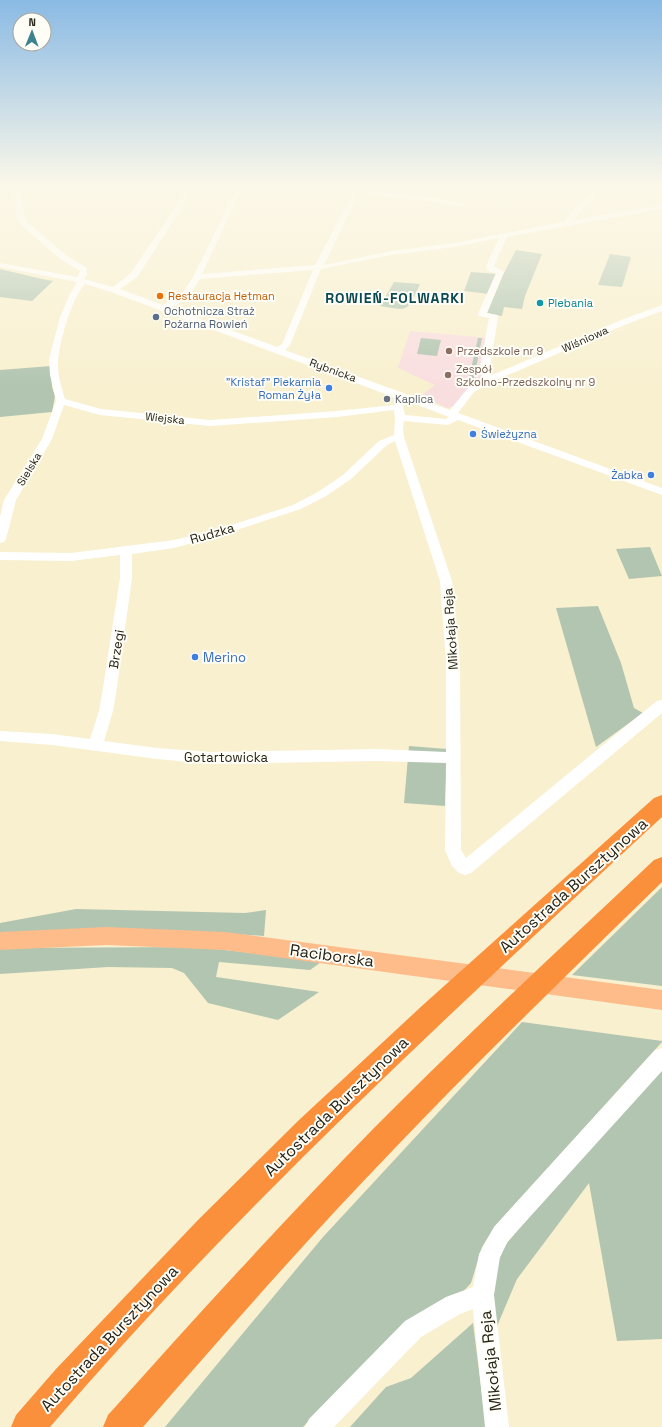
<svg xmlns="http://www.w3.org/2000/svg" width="662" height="1427" font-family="'Space Grotesk',sans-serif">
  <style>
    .education { fill: #f9dee0 }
    .green { fill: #b1c5b1 }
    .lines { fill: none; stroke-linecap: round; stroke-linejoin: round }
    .minor { fill: #fff; fill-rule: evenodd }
    .major { fill: #fdbc8a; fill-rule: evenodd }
    .highway { fill: #fb903c; fill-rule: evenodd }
    .food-dot { fill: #e8710a; stroke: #fefdf6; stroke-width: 1.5 }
    .culture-dot { fill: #0f9aa8; stroke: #fefdf6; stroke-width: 1.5 }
    .service-dot { fill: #5c6f8a; stroke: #fefdf6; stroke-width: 1.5 }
    .education-dot { fill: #8d6e63; stroke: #fefdf6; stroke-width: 1.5 }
    .shop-dot { fill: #3f7fe0; stroke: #fefdf6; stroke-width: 1.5 }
    .worship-dot { fill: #6b7280; stroke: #fefdf6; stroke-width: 1.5 }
    .labels { text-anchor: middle; stroke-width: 4; stroke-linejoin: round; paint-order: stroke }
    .far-food-label { font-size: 11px; fill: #c56008; stroke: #fefdf6; text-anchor: start }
    .far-culture-label { font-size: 11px; fill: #0d838f; stroke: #fefdf6; text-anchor: start }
    .far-service-label { font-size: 11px; fill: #4e5e75; stroke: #fefdf6; text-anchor: start }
    .far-street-label { font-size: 11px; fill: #262317; stroke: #fefdf6 }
    .far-education-label { font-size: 11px; fill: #785e54; stroke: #fefdf6; text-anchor: start }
    .far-shop-label { font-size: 11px; fill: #366cbe; stroke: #fefdf6; text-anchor: end }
    .far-worship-label { font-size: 11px; fill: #5b616d; stroke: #fefdf6; text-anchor: start }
    .street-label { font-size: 13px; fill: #262317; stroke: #fefdf6 }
    .shop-label { font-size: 13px; fill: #366cbe; stroke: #fefdf6; text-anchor: start }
    .far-district-label { font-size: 14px; font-weight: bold; letter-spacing: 1px; fill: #0b4952; stroke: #fefdf6 }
    .near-street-label { font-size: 16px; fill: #262317; stroke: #fefdf6 }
  </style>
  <rect width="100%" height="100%" fill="#f8f0cf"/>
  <path class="education" d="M410,331L488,338L482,381L458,405L447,408L421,396L435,385L398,368Z"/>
  <g class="green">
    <path d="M516,250L542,254L525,296L522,309L504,307L502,316L487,313L503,275Z"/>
    <path d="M610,254L631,257L622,287L598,285Z"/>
    <path d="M0,269L42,279L53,281L32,301L0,297Z"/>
    <path d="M471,272L496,274L489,294L464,291Z"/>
    <path d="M394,282L420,284C407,312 410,311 380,306Z"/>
    <path d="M421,338L441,340L437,356L417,354Z"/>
    <path d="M478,338H482L474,378H469Z"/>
    <path d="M51,366L52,387L55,396L52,412L0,417V370Z"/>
    <path d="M650,547L662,576L629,579L616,549Z"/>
    <path d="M598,606L621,663L634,708L643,713L596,747L556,608Z"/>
    <path d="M409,746L447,749L445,806L404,803Z"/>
    <path d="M662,887V986L572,975Z"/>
    <path d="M76,909L245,913L266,910L264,936L170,930L0,936V923Z"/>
    <path d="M195,947L324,960L310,970L219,962L216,977L319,992L278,1020L208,1003L184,973L172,968L108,967L0,974V948Z"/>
    <path d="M522,1022L662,1041V1042L495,1226L482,1247L471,1283L462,1293L315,1414L303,1427H165L323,1237Z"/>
    <path d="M662,1063V1339L617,1341L589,1183L517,1279L495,1331L492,1300L497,1264L506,1244Z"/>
    <path d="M473,1323L486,1427H350L386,1387L411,1378Z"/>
  </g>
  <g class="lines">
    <g class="minor">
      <path d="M17,187H23L21,194L24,214L27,222L66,255L87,268V275L84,279L113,287L130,274L189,187H195L142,270L136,278L120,289L163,305L182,294L193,277L237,187H243L202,274L315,265L356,187H362L361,190L435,198L462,203L465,205L462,207L435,202L359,193L324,265L391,251L454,243L566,221V218L595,187H602L573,220L662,205V209L507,237L494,266L504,272L487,313L497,315L498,317L490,367V373L492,375L621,320L662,305V311L627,324L494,381L474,392L458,413L662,488V495L458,420L448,425L404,421L403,429L404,437L452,581L460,662L461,850L466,858L632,721L657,701L662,700V713L471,873L465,875L459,873L452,866L445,850L446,763L377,761L209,764L157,759L52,745L0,741V731L52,734L90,739L99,711L102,694L120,578V555L71,561L0,560V552L71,553L174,540L213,531L293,505L318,492L343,475L379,441L394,435L395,418L394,410L337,417L210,426L100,415L64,405L52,439L16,500L6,539L4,542L0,543V517L4,500L42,439L56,401L50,375L49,359L60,317L70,294L77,282L0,267V263L77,277L80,271L60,259L21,225L16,214L15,194ZM499,238L486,266L488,271L496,273L478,314L479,316L489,318L480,367V374L485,379L468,388L450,410L285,350L290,345L321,269L391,255L454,247ZM313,270L282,344L277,347L171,308L188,298L200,279ZM85,284L111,292L399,399L394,405L337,411L210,420L101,409L65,399C62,388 58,377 58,366C58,345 71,299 85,284ZM407,401L449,417L446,419L405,415L403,406ZM395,441L440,581L446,662V752L377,749L209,752L157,748L104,741L113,711L116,694L132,578V554L174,548L221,535L301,509L326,496L351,479L387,445Z"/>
      <path d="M662,1048V1071L508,1241L500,1257L494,1295L509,1427H485L473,1309L460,1314L421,1337L334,1427H305L309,1419L405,1321L446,1297L473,1287L479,1254L494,1227L655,1050Z"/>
    </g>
    <path class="major" d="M106,927L225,932L662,990V1010L225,950L106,945L0,950V932Z"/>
    <g class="highway">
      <path d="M662,795V817C451,1013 238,1208 50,1427H11L16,1415L56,1369L198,1220L299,1120L424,1004L654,798Z"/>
      <path d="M662,857V882C572,970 481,1058 394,1149C307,1239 225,1333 143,1427H103L108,1415C195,1318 283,1221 374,1128C465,1036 560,949 654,860Z"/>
    </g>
  </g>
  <linearGradient id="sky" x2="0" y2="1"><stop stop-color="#8abae4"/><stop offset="0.48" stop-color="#fcf8e9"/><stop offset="1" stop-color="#fcf8e9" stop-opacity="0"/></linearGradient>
  <rect width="662" height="387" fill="url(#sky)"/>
  <circle class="food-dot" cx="160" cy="296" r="4"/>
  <circle class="culture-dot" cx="540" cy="303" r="4"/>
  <circle class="service-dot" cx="156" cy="317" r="4"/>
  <g class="education-dot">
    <circle cx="449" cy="351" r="4"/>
    <circle cx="448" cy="375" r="4"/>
  </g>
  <g class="shop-dot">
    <circle cx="329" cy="388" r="4"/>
    <circle cx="473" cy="434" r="4"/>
    <circle cx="651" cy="475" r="4"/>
    <circle cx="195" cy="657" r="4"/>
  </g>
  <circle class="worship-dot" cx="387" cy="399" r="4"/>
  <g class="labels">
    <g class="far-food-label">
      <text x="168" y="300">Restauracja Hetman</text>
    </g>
    <g class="far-culture-label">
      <text x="548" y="307">Plebania</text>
    </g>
    <g class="far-service-label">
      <text x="164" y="315">Ochotnicza Straż<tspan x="164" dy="13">Pożarna Rowień</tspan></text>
    </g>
    <g class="far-street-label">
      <text transform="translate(585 339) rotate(-24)" y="4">Wiśniowa</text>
      <text transform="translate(333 370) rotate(20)" y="4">Rybnicka</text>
      <text transform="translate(165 418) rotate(6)" y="4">Wiejska</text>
      <text transform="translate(29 469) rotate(-59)" y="4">Sielska</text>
    </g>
    <g class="far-education-label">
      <text x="457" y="355">Przedszkole nr 9</text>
      <text x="456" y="373">Zespół<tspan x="456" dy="13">Szkolno-Przedszkolny nr 9</tspan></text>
    </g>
    <g class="far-shop-label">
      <text x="321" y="386">"Kristaf" Piekarnia<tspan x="321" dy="13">Roman Żyła</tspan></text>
      <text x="481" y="438" text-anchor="start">Świeżyzna</text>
      <text x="643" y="479">Żabka</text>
    </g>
    <g class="far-worship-label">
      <text x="395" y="403">Kaplica</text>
    </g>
    <g class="street-label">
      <text transform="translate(212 533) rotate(-16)" y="5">Rudzka</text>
      <text transform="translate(450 629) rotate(-94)" y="5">Mikołaja Reja</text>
      <text transform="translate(116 649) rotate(-81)" y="5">Brzegi</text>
      <text x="226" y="762">Gotartowicka</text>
    </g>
    <g class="shop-label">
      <text x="203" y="662">Merino</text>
    </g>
    <g class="far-district-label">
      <text x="395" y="303">ROWIEŃ-FOLWARKI</text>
    </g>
    <g class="near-street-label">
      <text transform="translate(573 885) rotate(-42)" y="6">Autostrada Bursztynowa</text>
      <text transform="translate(332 955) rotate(8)" y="6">Raciborska</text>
      <text transform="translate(336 1106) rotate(-44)" y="6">Autostrada Bursztynowa</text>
      <text transform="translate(109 1338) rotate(-47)" y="6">Autostrada Bursztynowa</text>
      <text transform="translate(490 1361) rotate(-96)" y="6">Mikołaja Reja</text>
    </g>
  </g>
  <g transform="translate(32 32) rotate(1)"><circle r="19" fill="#fefdf6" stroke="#a8a69d"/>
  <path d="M0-3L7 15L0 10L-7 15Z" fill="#3c838e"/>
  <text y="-6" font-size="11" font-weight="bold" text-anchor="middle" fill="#262317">N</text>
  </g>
</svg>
